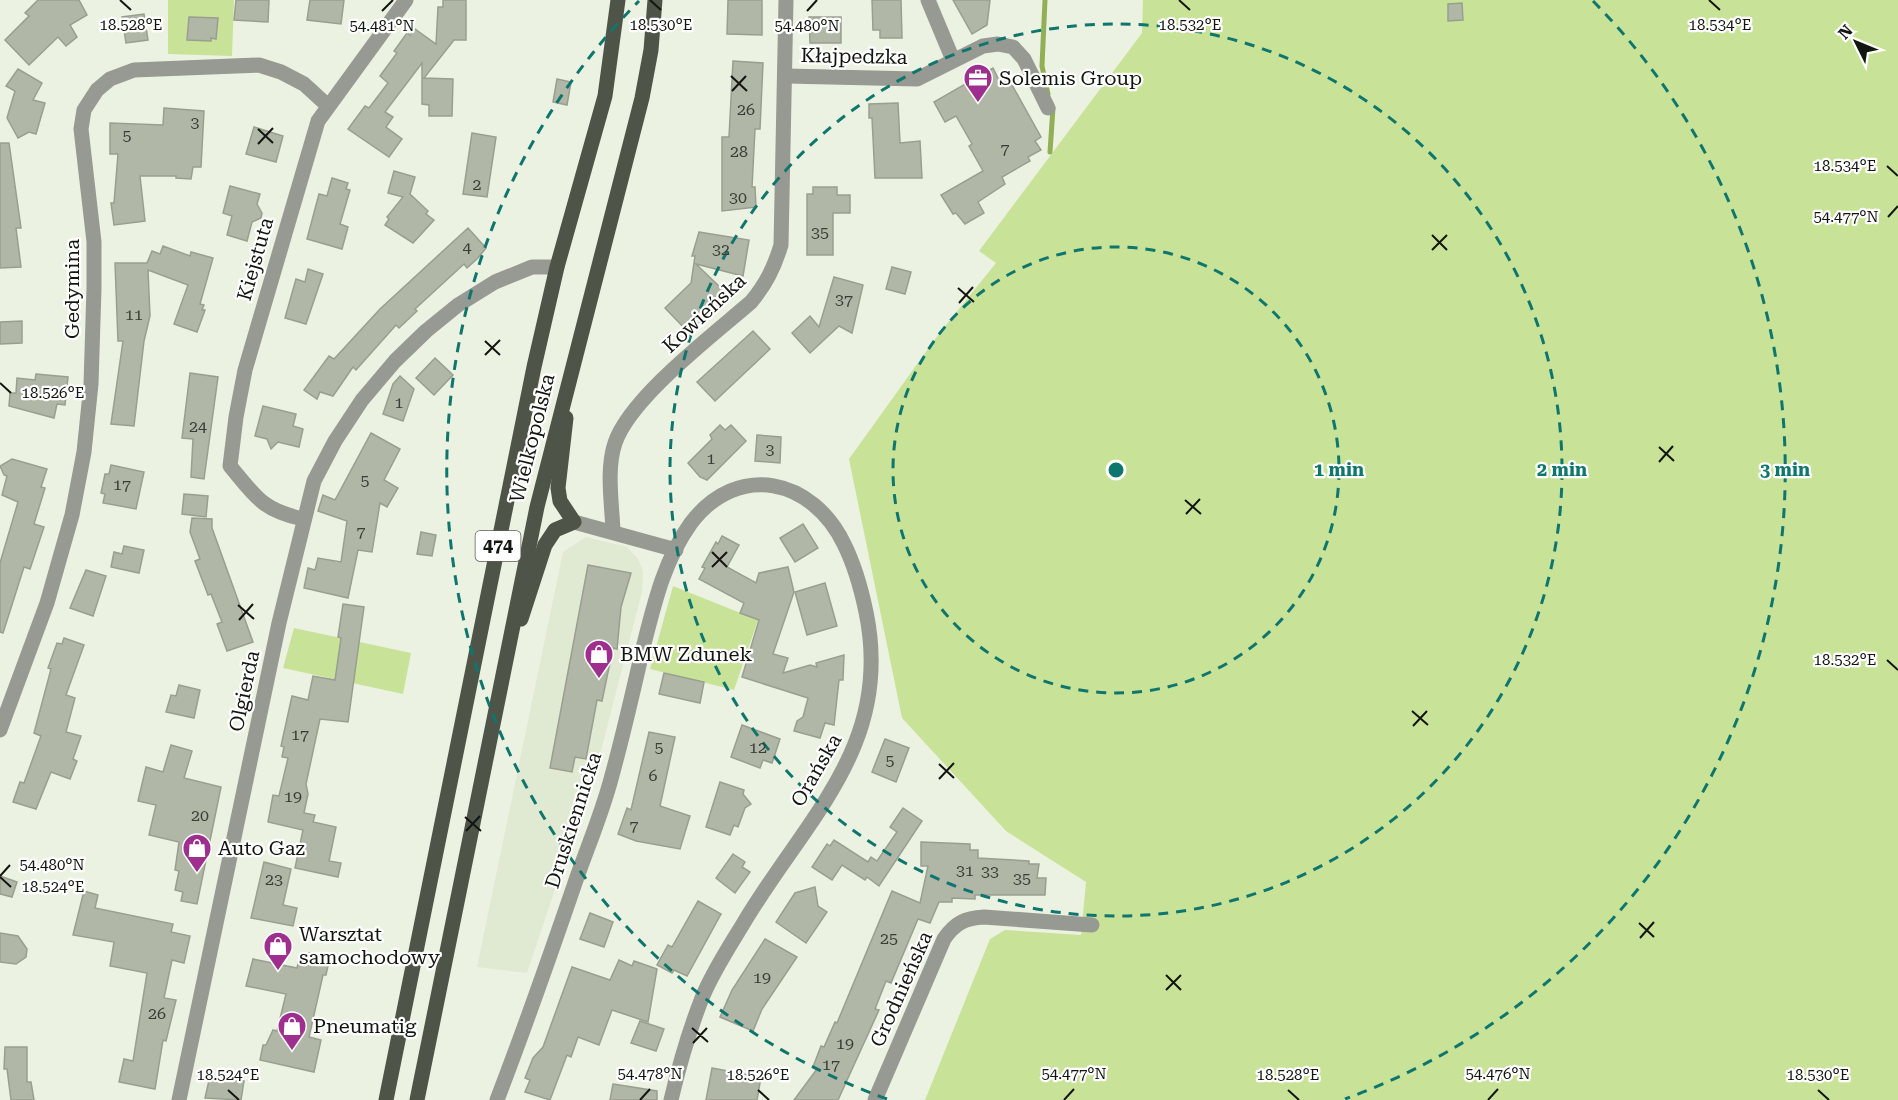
<svg xmlns="http://www.w3.org/2000/svg" width="1898" height="1100" font-family="'Roboto Serif',serif">
  <style>
    .built { fill: #e0e9d2 }
    .green { fill: #c8e398 }
    .lines { fill: none; stroke-linecap: round; stroke-linejoin: round }
    .stream { stroke: #91af55; stroke-width: 5 }
    .building { fill: #b1b7a7; stroke: #999f90; stroke-width: 1.5 }
    .minor { stroke: #979993; stroke-width: 15 }
    .primary { stroke: #4f5448; stroke-width: 15 }
    .ticks { fill: none; stroke: #131510; stroke-width: 2 }
    .ring { fill: none; stroke: #0f766e; stroke-width: 3; stroke-dasharray: 10 8 }
    .labels { text-anchor: middle; stroke-width: 4.5; stroke-linejoin: round; paint-order: stroke }
    .number-label { font-size: 16px; fill: #3a3e36 }
    .shield { fill: #fff; stroke: #5a5b58; stroke-width: 1.5 }
    .shield-label { font-size: 18px; font-weight: bold; fill: #131510 }
    .street-label { font-size: 20px; fill: #131510; stroke: #fff }
    .poi-label { font-size: 20px; fill: #131510; stroke: #fff; text-anchor: start }
    .ticks-label { font-size: 15px; text-anchor: middle; fill: #131510; stroke: #fff; stroke-width: 4.5; stroke-linejoin: round; paint-order: stroke }
    .centre { fill: #0f766e; stroke: #fff; stroke-width: 3 }
    .ring-label { font-size: 18px; text-anchor: middle; font-weight: bold; fill: #0f766e; stroke: #fff; stroke-width: 4.5; stroke-linejoin: round; paint-order: stroke }
  </style>
  <rect width="100%" height="100%" fill="#ecf2e2"/>
  <path class="built" d="M586,537L627,547L638,559L643,571L642,592L599,758L527,973L477,967L563,552Z"/>
  <g class="green">
    <path d="M168,0H234L232,56L168,54Z"/>
    <path d="M1143,0H1898V1100H925L990,939L1005,930L1081,935L1086,882L1006,831L902,718L849,459L938,335L996,263L979,251L1142,33Z"/>
    <path d="M673,586L758,620L734,690L650,669Z"/>
    <path d="M294,628L411,653L403,694L283,668Z"/>
  </g>
  <g class="lines">
    <g class="stream">
      <path d="M1045,0L1042,66L1048,94"/>
      <path d="M1050,152L1053,108"/>
    </g>
  </g>
  <g class="building">
    <path d="M38,0H79L87,15L70,25L77,37L66,46L58,37L29,65L5,40L29,16L25,13Z"/>
    <path d="M236,0H269L268,22L234,20Z"/>
    <path d="M310,0H344L341,24L307,20Z"/>
    <path d="M443,0H466V40H454L424,78L453,79L452,116H429V105L422,104V63L385,112L393,117L386,127L402,139L389,157L348,129L365,106L369,108L388,83L380,76L397,53L394,51L407,33L410,35L415,29L436,44L438,7H443Z"/>
    <path d="M728,0H762V35L727,34Z"/>
    <path d="M872,0H901L902,38H880V30H873Z"/>
    <path d="M953,0H990L987,25L972,34Z"/>
    <path d="M1462,3L1463,20L1448,21V4Z"/>
    <path d="M144,14L148,40L126,43L122,17Z"/>
    <path d="M189,17L218,18L216,39L211,38V41L187,40Z"/>
    <path d="M809,17H841V43H810Z"/>
    <path d="M733,61L763,63L760,129H755L752,187H755L756,207L722,211V137H729Z"/>
    <path d="M993,68L999,80L1007,76L1041,137L1035,141L1041,150L1028,157L1030,161L1002,177L1005,184L978,202L984,213L965,224L956,213L953,214L941,195L983,171L969,146L972,144L956,116L945,122L934,102Z"/>
    <path d="M18,69L42,83L33,100L45,103L36,134L29,132L18,138L7,118L15,91L6,86Z"/>
    <path d="M557,79L571,82L567,105L553,102Z"/>
    <path d="M898,103L900,143L920,141L922,178H875L872,118H869V104Z"/>
    <path d="M164,108L204,111L201,167H193L191,179L176,178V176H140L145,221L114,225L111,203H114L118,154H110V123L163,125Z"/>
    <path d="M254,127L283,136L276,162L246,154Z"/>
    <path d="M472,133L496,137L487,197L463,194Z"/>
    <path d="M0,143H9L21,228H16L21,267L0,268Z"/>
    <path d="M394,171L415,177L410,194L428,211L426,214L434,220L413,243L385,225L389,219L387,217L403,197L388,193Z"/>
    <path d="M332,178L348,183L346,189L350,190L340,224L348,227L342,249L307,239L319,194L327,196Z"/>
    <path d="M230,186L260,194L257,204L262,213L261,218L252,222L247,241L227,235L232,216L223,213Z"/>
    <path d="M813,187H837V195H850V213H833V255H807V194H813Z"/>
    <path d="M468,228L486,248L478,258L467,268L464,264L415,309L417,311L399,328L396,325L356,370L353,367L333,396L320,392L317,399L304,390L329,356L334,359L380,309Z"/>
    <path d="M699,232L749,240L743,276L696,264L725,292L718,298L721,302L689,333L665,308L691,283L695,256H692Z"/>
    <path d="M163,246L190,256L191,252L213,258L200,304L204,305L202,310H205L197,332L174,324L188,285L148,270L150,316L144,341L134,426L111,424L123,341H118L115,263H147L152,251L160,254Z"/>
    <path d="M892,267L911,272L905,294L886,289Z"/>
    <path d="M308,269L323,274L306,324L285,318L296,279L305,282Z"/>
    <path d="M834,277L863,285L852,333L839,326L810,353L792,333L810,316L819,327Z"/>
    <path d="M22,321V343L0,344V322Z"/>
    <path d="M753,331L770,349L715,401L697,382Z"/>
    <path d="M435,358L453,375L434,395L416,378Z"/>
    <path d="M190,373L218,377L204,479L191,477L193,439L182,438Z"/>
    <path d="M36,374L68,377L65,405L57,404L54,418L9,406L10,393H16L17,378L35,380Z"/>
    <path d="M400,376L414,389L403,421L383,414L393,384Z"/>
    <path d="M263,406L296,414L293,426L303,429L299,447L278,442L271,449L267,439L255,436Z"/>
    <path d="M720,425L725,430L731,425L746,441L707,480L700,477L688,463L712,439L710,435Z"/>
    <path d="M371,433L400,449L384,480L398,488L387,507L380,503L372,552L358,550L348,598L304,588L308,568L315,570L318,558L341,562L347,521L318,511L323,495L335,500Z"/>
    <path d="M757,435L781,437L780,463L755,461Z"/>
    <path d="M12,459L47,469L41,487L45,488L34,524L44,527L30,569L24,567L3,633L0,632V563L18,502L2,495L7,476L4,475L0,466Z"/>
    <path d="M111,465L144,472L136,509L103,503L105,494L101,493L105,474H109Z"/>
    <path d="M184,494L208,496L206,517L182,514Z"/>
    <path d="M192,518L212,519V528L253,642L227,651L217,624L222,622L211,594L208,595L195,561L200,559L190,532Z"/>
    <path d="M803,524L818,548L795,562L780,538Z"/>
    <path d="M421,532L436,535L432,556L417,554Z"/>
    <path d="M722,536L739,545L727,567L756,583L759,573L788,567L794,592L773,654L788,658L783,673L810,665L817,667L816,663L844,655L843,680H839L834,725L825,723L820,738L794,731L797,721L803,717L808,698L742,677L759,620L740,613L744,603L699,579L705,568L702,567L716,542L718,544Z"/>
    <path d="M124,546L144,550L139,573L111,567L114,552L122,554Z"/>
    <path d="M588,565L631,573L621,607L617,649L613,648L602,701L597,700L586,759L575,757L572,772L550,768Z"/>
    <path d="M86,570L106,576L93,616L70,608Z"/>
    <path d="M825,583L837,626L807,635L795,592Z"/>
    <path d="M343,604L364,607L348,722L320,719L306,784L308,794L304,813L315,815L313,822L336,827L329,861L341,863L338,877L295,868L303,830L268,822L273,795L279,796L288,758L282,757L284,747L281,746L292,696L308,700L313,676L335,680L341,638L338,637Z"/>
    <path d="M64,638L84,645L66,695L75,698L66,732L81,736L73,759L77,761L70,779L51,772L36,809L13,802L20,782L24,783L41,736L34,733L51,669L48,668L57,643L62,644Z"/>
    <path d="M664,673L704,682L700,703L659,694Z"/>
    <path d="M179,685L200,690L194,718L166,712L171,695L176,696Z"/>
    <path d="M742,725L780,739L772,763L763,760L760,768L731,757Z"/>
    <path d="M649,732L675,737L660,806L690,816L680,849L636,841L618,834L627,808L631,810Z"/>
    <path d="M885,739L909,748L896,782L872,772Z"/>
    <path d="M171,745L192,751L184,778L221,787L197,904L181,901L183,892L175,890L179,871L175,870L179,842L149,835L156,805L138,801L146,767L163,772Z"/>
    <path d="M720,782L744,790L743,794L751,804L745,808L738,827L734,825L730,835L706,827Z"/>
    <path d="M903,808L922,821L879,886L867,877L865,880L842,865L832,880L812,867L827,844L830,846L834,840L868,862L871,857L877,861L897,832L890,827Z"/>
    <path d="M921,842L970,844V850H978V858L1029,861V864H1039L1037,878H1046L1045,895H975V899L952,898V902H939L930,923L918,919L891,983L886,981L875,1009L879,1010L838,1100H794L817,1069L813,1067L821,1046L824,1047L835,1022L837,1023L892,891L920,903L928,866H921Z"/>
    <path d="M733,854L745,862L742,867L750,872L735,893L716,878Z"/>
    <path d="M264,862L291,869L283,905L297,908L293,926L251,918Z"/>
    <path d="M0,876L17,882L12,897L0,894Z"/>
    <path d="M815,887L818,906L827,912L806,943L776,922L795,893Z"/>
    <path d="M84,891L98,895L95,908L173,924L171,932L190,936L184,963L172,960L164,998L176,1000L166,1041L163,1040L155,1089L119,1082L124,1059L133,1061L147,973L110,966L114,942L73,935Z"/>
    <path d="M698,901L721,914L687,976L674,970L672,973L657,965L668,945L672,947Z"/>
    <path d="M590,913L613,922L604,947L580,939Z"/>
    <path d="M0,933L18,936L27,949L26,957L16,964L0,962Z"/>
    <path d="M765,939L797,957L762,1009L753,1031L720,1017L732,990Z"/>
    <path d="M309,953L330,957L326,975H323L309,1037L321,1040L314,1072L260,1060L263,1045H266L273,1030L277,1031L286,994L246,986L253,959L297,968L299,960L307,961Z"/>
    <path d="M619,960L632,966L634,961L657,969L648,1022L612,1010L599,1045L578,1037L571,1057L567,1055L550,1100L525,1092L530,1080L525,1078L533,1058L543,1047L572,967L610,980Z"/>
    <path d="M640,1021L664,1029L656,1051L631,1043Z"/>
    <path d="M5,1047H27V1082H31L34,1100H11L7,1069H4Z"/>
    <path d="M712,1068L761,1077L757,1100H706Z"/>
    <path d="M210,1076L244,1081L241,1100L205,1098Z"/>
    <path d="M613,1084L657,1091V1100H610Z"/>
  </g>
  <g class="lines">
    <g class="minor">
      <path d="M928,0L953,60"/>
      <path d="M786,76L917,79L983,46L998,44L1013,47L1024,59L1048,108"/>
      <path d="M303,519C262,510 256,497 230,466L236,417L245,370L318,121L406,0"/>
      <path d="M574,522L676,550"/>
      <path d="M613,531C612,504 606,469 615,443C630,398 713,335 751,302C766,284 774,268 781,245L786,0"/>
      <path d="M0,730L47,603L72,515L84,452L91,384L94,288V242L81,129L84,110L97,90L110,79L134,70L259,65L281,72L304,84L328,106"/>
      <path d="M179,1100L279,623L314,481L335,441L362,400L395,361L426,331L458,305L495,282L532,267H557"/>
      <path d="M497,1100C525,1027 551,953 576,880C588,846 602,813 611,779C623,736 633,692 643,648C654,605 664,560 691,523C738,461 813,479 844,544C855,566 861,588 866,612C894,746 805,819 743,924C729,947 712,973 702,998C689,1031 679,1066 671,1100"/>
      <path d="M875,1100L944,939C955,923 965,918 984,917L1092,925"/>
    </g>
    <g class="primary">
      <path d="M521,619L545,545L555,530L574,522L560,501L558,488L566,418"/>
      <path d="M386,1100L534,367L557,267L605,96L618,0"/>
      <path d="M417,1100L537,507L642,98L651,50L655,0"/>
    </g>
  </g>
  <path class="ticks" d="M120,0L131,10M650,0L661,10M1179,0L1190,10M1709,0L1720,10M382,11L393,0M807,11L817,0M731,76L747,91M732,91L746,76M258,129L273,143M258,144L273,128M1887,166L1898,176M1888,217L1898,206M1432,235L1447,250M1432,250L1447,235M958,288L974,302M959,303L973,287M485,341L500,355M485,355L500,340M0,383L11,393M1659,447L1674,461M1659,462L1673,446M1185,500L1201,514M1186,514L1200,499M712,552L727,567M712,567L727,552M238,605L254,619M239,620L253,604M1887,660L1898,670M1412,711L1428,725M1413,726L1427,711M939,764L954,778M939,779L954,763M465,817L481,831M466,831L480,816M0,876L10,865M0,877L11,887M1639,923L1654,937M1640,938L1654,922M1166,975L1181,990M1166,990L1181,975M692,1028L708,1042M693,1043L707,1028M228,1090L239,1100M758,1090L769,1100M1288,1090L1299,1100M1818,1090L1829,1100M640,1100L650,1089M1064,1100L1074,1089M1488,1100L1498,1089"/>
  <g class="ring">
    <circle cx="1116" cy="470" r="223"/>
    <circle cx="1116" cy="470" r="446"/>
    <path d="M887 1099A669 669 0 0 1 639 1M1593 1A669 669 0 0 1 1345 1099"/>
  </g>
  <defs>
    <g id="office-pin" transform="scale(1.5)"><path d="M0 17L-7.5 6A9.5 9.5 0 1 1 7.5 6Z" fill="#9e2f8e" stroke="#fff"/><path d="M-6-3h4V-5.5h4V-3h4V5H-6ZM-1-4.5V-3h2v-1.5ZM-6 0V1H6V0Z" fill="#fff"/></g>
    <g id="shop-pin" transform="scale(1.5)"><path d="M0 17L-7.5 6A9.5 9.5 0 1 1 7.5 6Z" fill="#9e2f8e" stroke="#fff"/><path d="M-5-2.5h2.3a2.7 3.5 0 0 1 5.4 0H5L5.5 6h-11ZM-1.5-2.5h3a1.5 2.3 0 0 0-3 0Z" fill="#fff"/></g>
  </defs>
  <g fill-rule="evenodd">
    <use href="#office-pin" x="978" y="78"/>
    <use href="#shop-pin" x="599" y="654"/>
    <use href="#shop-pin" x="197" y="848"/>
    <use href="#shop-pin" x="278" y="946"/>
    <use href="#shop-pin" x="292" y="1026"/>
  </g>
  <g class="labels">
    <g class="number-label">
      <text x="746" y="115">26</text>
      <text x="195" y="128">3</text>
      <text x="127" y="141">5</text>
      <text x="1005" y="154">7</text>
      <text x="739" y="157">28</text>
      <text x="477" y="190">2</text>
      <text x="738" y="203">30</text>
      <text x="820" y="238">35</text>
      <text x="467" y="253">4</text>
      <text x="721" y="255">32</text>
      <text x="844" y="305">37</text>
      <text x="134" y="320">11</text>
      <text x="399" y="408">1</text>
      <text x="198" y="432">24</text>
      <text x="770" y="455">3</text>
      <text x="711" y="464">1</text>
      <text x="365" y="486">5</text>
      <text x="122" y="490">17</text>
      <text x="361" y="537">7</text>
      <text x="300" y="740">17</text>
      <text x="659" y="753">5</text>
      <text x="758" y="753">12</text>
      <text x="890" y="766">5</text>
      <text x="653" y="781">6</text>
      <text x="293" y="802">19</text>
      <text x="200" y="821">20</text>
      <text x="634" y="831">7</text>
      <text x="965" y="876">31</text>
      <text x="990" y="877">33</text>
      <text x="1022" y="884">35</text>
      <text x="274" y="885">23</text>
      <text x="889" y="944">25</text>
      <text x="762" y="983">19</text>
      <text x="157" y="1019">26</text>
      <text x="845" y="1049">19</text>
      <text x="831" y="1070">17</text>
    </g>
    <rect class="shield" x="475.5" y="531" width="45" height="30" rx="4.5"/>
    <g class="shield-label">
      <text x="498" y="552">474</text>
    </g>
    <g class="street-label">
      <text transform="translate(854 56) rotate(1)" y="7">Kłajpedzka</text>
      <text transform="translate(255 259) rotate(-74)" y="7">Kiejstuta</text>
      <text transform="translate(72 289) rotate(-90)" y="7">Gedymina</text>
      <text transform="translate(704 313) rotate(-43)" y="7">Kowieńska</text>
      <text transform="translate(532 438) rotate(-76)" y="7">Wielkopolska</text>
      <text transform="translate(244 691) rotate(-78)" y="7">Olgierda</text>
      <text transform="translate(816 770) rotate(-60)" y="7">Orańska</text>
      <text transform="translate(573 820) rotate(-72)" y="7">Druskiennicka</text>
      <text transform="translate(901 989) rotate(-66)" y="7">Grodnieńska</text>
    </g>
    <g class="poi-label">
      <text x="999" y="85">Solemis Group</text>
      <text x="620" y="661">BMW Zdunek</text>
      <text x="218" y="855">Auto Gaz</text>
      <text x="299" y="941">Warsztat<tspan x="299" dy="23">samochodowy</tspan></text>
      <text x="313" y="1033">Pneumatig</text>
    </g>
  </g>
  <g class="ticks-label">
    <text x="131" y="30">18.528°E</text>
    <text x="661" y="30">18.530°E</text>
    <text x="1190" y="30">18.532°E</text>
    <text x="1720" y="30">18.534°E</text>
    <text x="382" y="31">54.481°N</text>
    <text x="807" y="31">54.480°N</text>
    <text x="1845" y="171">18.534°E</text>
    <text x="1846" y="222">54.477°N</text>
    <text x="53" y="398">18.526°E</text>
    <text x="1845" y="665">18.532°E</text>
    <text x="52" y="870">54.480°N</text>
    <text x="53" y="892">18.524°E</text>
    <text x="650" y="1079">54.478°N</text>
    <text x="1074" y="1079">54.477°N</text>
    <text x="1498" y="1079">54.476°N</text>
    <text x="228" y="1080">18.524°E</text>
    <text x="758" y="1080">18.526°E</text>
    <text x="1288" y="1080">18.528°E</text>
    <text x="1818" y="1080">18.530°E</text>
  </g>
  <circle cx="1116" cy="470" r="9" class="centre"/>
  <g class="ring-label">
    <text x="1339" y="476">1 min</text>
    <text x="1562" y="476">2 min</text>
    <text x="1785" y="476">3 min</text>
  </g>
  <g transform="translate(1856 42) rotate(313)" stroke="#ffffff" stroke-width="4.5" paint-order="stroke">
  <path d="M0-4.5L10 22L0 15L-10 22Z" fill="#131510"/>
  <text y="-9" font-size="16" font-weight="bold" text-anchor="middle" fill="#131510">N</text>
  </g>
</svg>
